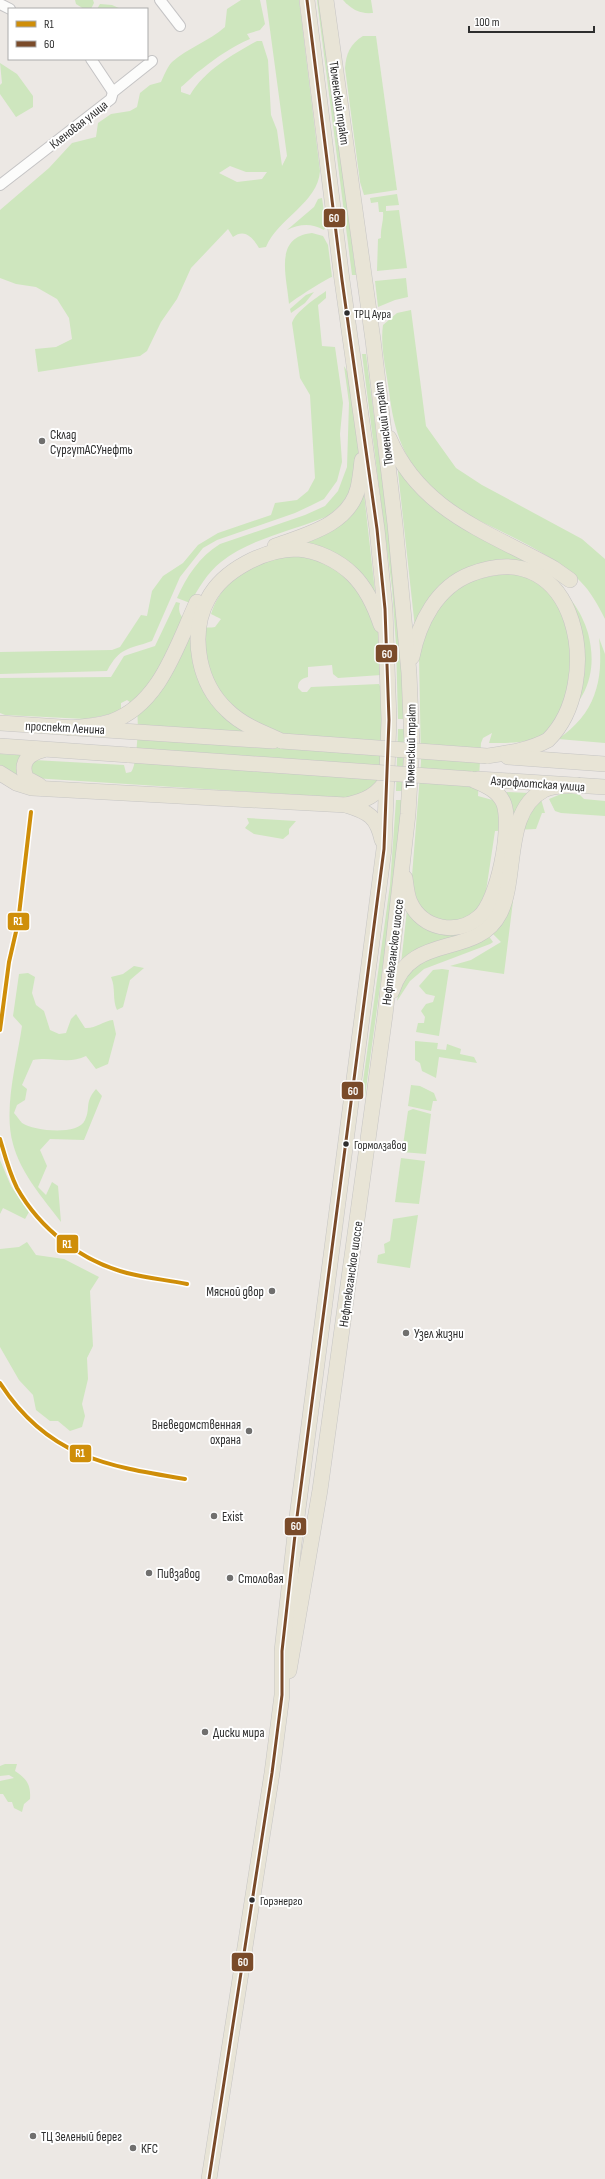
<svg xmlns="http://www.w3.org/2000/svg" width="605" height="2179" font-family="'Sofia Sans Condensed',sans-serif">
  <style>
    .green { fill: #cee6be; fill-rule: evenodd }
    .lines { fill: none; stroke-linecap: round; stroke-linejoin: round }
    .minor-casing { stroke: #c5c4c5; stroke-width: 12 }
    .primary-casing { stroke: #c6c5c4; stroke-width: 16 }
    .minor { stroke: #fcfcfb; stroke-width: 10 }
    .primary { stroke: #e8e4d6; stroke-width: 15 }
    .primary-bridge-casing { stroke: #c6c5c4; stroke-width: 16; stroke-linecap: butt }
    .primary-bridge { stroke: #e8e4d6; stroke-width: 15 }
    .bus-1-casing { stroke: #fff; stroke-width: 6 }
    .bus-1 { stroke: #7a4b2a; stroke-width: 3 }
    .rail-1-casing { stroke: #fff; stroke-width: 7 }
    .rail-1 { stroke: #cf8e09; stroke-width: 4 }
    .bus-dot { fill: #2e2e2e; stroke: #fff; stroke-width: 1.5 }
    .poi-dot { fill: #706f6e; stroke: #fff; stroke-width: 1.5 }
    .labels { text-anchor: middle; stroke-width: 4; stroke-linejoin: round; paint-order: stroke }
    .bus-label { font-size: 12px; fill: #2e2e2e; stroke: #fff; text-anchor: start }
    .street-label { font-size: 13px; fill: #2e2e2e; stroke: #fff }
    .poi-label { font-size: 13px; fill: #2e2e2e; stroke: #fff; text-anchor: start }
    .line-badge { stroke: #fff; stroke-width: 1.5 }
    .badge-label { font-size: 11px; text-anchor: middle; font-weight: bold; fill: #fff }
  </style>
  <rect width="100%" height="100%" fill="#ece8e4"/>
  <g class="green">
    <path d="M75,0H93L94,3L91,9H84L76,4Z"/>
    <path d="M241,0H260L265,24L260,30L247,34L250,39C233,46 217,57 202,69C194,74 189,81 181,87V92L190,95C205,70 232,55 257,41H262L268,60L271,115L277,130L282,166L287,156L266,0H299L320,171C318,203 278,218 266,247L259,248C253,238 245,228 233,237L228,229L191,268L177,299L161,322L147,351L140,356L38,372L35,349L56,347L72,339L69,318L57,299L36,287L16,284L0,278V210L49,168L72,143L96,137L98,123L111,114L130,111L137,107L140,93L150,85L161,82C164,76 167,67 172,62C188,48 209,41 225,27L227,9ZM230,166L246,172H267L262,179L237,182L219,173Z"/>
    <path d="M317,0H321L356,275H352Z"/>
    <path d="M343,0H371L373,13C360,14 352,10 343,0Z"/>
    <path d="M100,4L112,5L121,9H97Z"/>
    <path d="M363,36H376L397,190L364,195L360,182L345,68C346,54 350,44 363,36Z"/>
    <path d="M0,63L17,74L33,96V107L16,117L0,94V85L2,83Z"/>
    <path d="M397,194L399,205L386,206V211L399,210L407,268L377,271L378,239L381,238C380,229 384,221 383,212H379L378,202L371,203L370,198Z"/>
    <path d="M322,198L326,226L324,230C311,223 300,224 287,230L314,207L318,199Z"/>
    <path d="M312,233L323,236L328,245L332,277C329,277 293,300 289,304C287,277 273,237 312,233Z"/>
    <path d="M406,278L408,297L395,300L378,307L375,281Z"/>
    <path d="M326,291V298L318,305L322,346L335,347L343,403L340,434L342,462L337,481L324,499L312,505L295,513L217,540L203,548L180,577L152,641C127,650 120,647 107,671L0,674V652L112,650L120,647L141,615L147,616L152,591L163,576L183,563L198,545L218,533L271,515L275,503L297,500L308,491L315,478L310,395L300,378L292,323C295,312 316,298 326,291Z"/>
    <path d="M314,292L305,303L291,313L290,309L306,295Z"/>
    <path d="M411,310L426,426L456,468L482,485L582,539L605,559V619C598,605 591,592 580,581C556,556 508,535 476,519C462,511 444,504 433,492C404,460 394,433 389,391C386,369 380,346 383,325L397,313Z"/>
    <path d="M362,354H366L396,586L401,642L404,719H398L396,645L392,588Z"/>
    <path d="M344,366L348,373L359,455L349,493L340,506L328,516C293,531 251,538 221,562C207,573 199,588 190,603L177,598C186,577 200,556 220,544L305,515L325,506L338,491L347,467L349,403Z"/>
    <path d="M397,463L412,484L554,575L534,567H478L415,628Z"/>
    <path d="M363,485L376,600L364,580L294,541L315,534Z"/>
    <path d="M279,558C288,557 298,556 307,558C341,564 367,595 377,626C382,641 381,659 381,675L338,678L333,674L332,665L308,667V677C301,679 298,681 298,688L302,692H307L311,687L379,684L381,688C382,706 386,778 374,788C368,793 356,795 348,798L33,778L29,774L34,760L124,765L126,773L131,772C137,766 139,722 137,713C135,707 132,703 127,700L121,703V712L86,719L5,715L0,713V678L111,677L124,656L155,646L176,602L180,603C174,621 199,630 215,627L221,619L211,614C222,580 247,567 279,558Z"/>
    <path d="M516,571C530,577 548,582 560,590C574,599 584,619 588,633C598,671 587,700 557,725C550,731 542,737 532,740C517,743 504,743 489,743L492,733L483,738L481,743L478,796L496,801L505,798L507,792L529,793L541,799L545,813H542L536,829L495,831L485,898L481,906L466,919L445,923L427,915L415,898L412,876L421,762L419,656C424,632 443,592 467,582C482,577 500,575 516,571Z"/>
    <path d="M599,638L605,654V743L558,739C595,714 604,681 599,638Z"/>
    <path d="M398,729H404L403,791H396Z"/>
    <path d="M0,754L23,755L21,777L0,768Z"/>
    <path d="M571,793L580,795L584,799L605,801V816L561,813L555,811L549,799L561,794Z"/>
    <path d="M396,800H402L394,885L365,1096H361L390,885Z"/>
    <path d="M247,818L296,821L289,829V834L283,839L254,834L245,828L249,823Z"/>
    <path d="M513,901L504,974L450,966L471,960L501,942L492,933L508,905Z"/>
    <path d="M407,909L414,916L485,926L401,964Z"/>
    <path d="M488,935L493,942L490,944L424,969L410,981L397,1001L400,985L411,967Z"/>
    <path d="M134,966L144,968L130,980L123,1007L117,1010C112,999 116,988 111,977L123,974Z"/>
    <path d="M442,969L449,970L439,1036L416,1032L418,1023H424L425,1017L421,1011L426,1004L433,1002L435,996L426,994L419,986L433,970Z"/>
    <path d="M28,973L35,977L32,993L36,1005L44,1011L50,1030L59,1034L66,1033L71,1019L76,1014L85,1028C95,1029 103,1021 113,1020L116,1034L108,1064L96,1069L86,1056C68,1065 52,1056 33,1060L22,1085L27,1089L25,1100L17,1105L14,1113C17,1116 19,1120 22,1123C34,1131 78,1136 85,1120C91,1108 84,1103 96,1089L102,1096L84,1140L50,1139L40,1150L47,1166L38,1187L46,1195L52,1182L58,1186L61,1222C43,1198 21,1174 13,1144C3,1109 17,1061 22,1026L13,1016L19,974Z"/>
    <path d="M415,1041L438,1043L437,1049L446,1050L447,1044L461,1049L460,1054L474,1057L477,1063L439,1057L436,1078L422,1071L420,1063L415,1060Z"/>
    <path d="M411,1085L420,1086L434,1093L437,1101H433L431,1111L408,1106Z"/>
    <path d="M413,1109L431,1114L426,1154L402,1152L408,1111Z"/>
    <path d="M401,1158L425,1161L419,1204L395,1202Z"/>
    <path d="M0,1160L11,1186L29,1212L25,1219L3,1208L0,1214Z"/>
    <path d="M418,1215L410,1268L377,1263L378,1255L385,1253L384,1244L390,1241L393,1219Z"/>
    <path d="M27,1242L36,1255L64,1259L99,1277L90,1291L93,1346L87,1358L88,1379L82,1404L85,1416L82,1427L70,1431L58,1421H50L36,1410L33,1395L19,1380L0,1347V1249L19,1247Z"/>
    <path d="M5,1764H17L15,1771C27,1779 31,1785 30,1799L24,1804L22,1812L14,1808L12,1802H8L3,1794H0V1781L14,1778L9,1775L0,1776V1766Z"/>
  </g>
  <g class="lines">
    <g class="minor-casing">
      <g id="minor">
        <path d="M160,0L180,26"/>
        <path d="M0,4L10,9"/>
        <path d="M91,59L113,92"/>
        <path d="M0,185L111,99L113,92L152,61"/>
      </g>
    </g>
    <g class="primary-casing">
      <g id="primary">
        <path d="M389,438C421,512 487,531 553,568L570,580"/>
        <path d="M275,546C305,535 349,525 358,488C360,479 361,470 362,460"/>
        <path d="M412,657C419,622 437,587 471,574C579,532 605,684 548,740C530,750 508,753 487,756"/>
        <path d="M0,723L273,741"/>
        <path d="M70,728C83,727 97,726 110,722C160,705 177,645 197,602"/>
        <path d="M282,741C263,733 242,725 227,710C212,696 204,680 200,660C196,639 197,619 208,599C223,570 265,549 297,549C317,550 339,561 353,575C367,589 375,607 381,625"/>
        <path d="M0,746L129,755"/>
        <path d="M508,757L605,764"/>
        <path d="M0,773L16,783L32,788L346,805C369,812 377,817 382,840"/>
        <path d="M478,779L605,787"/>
        <path d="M39,785L26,778C20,762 28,754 43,750"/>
        <path d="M346,805C365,801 378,795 388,778"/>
        <path d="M405,878C406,885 407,896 410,902C422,929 457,936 479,917C498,901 512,828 504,804C499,790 483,784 471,779"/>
        <path d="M392,991C411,930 476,960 500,913C518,878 503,811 544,790C553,785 566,786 577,785"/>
        <path d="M289,1671L320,1490L385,1015L408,814L412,745L409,673L395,524L373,340L326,0"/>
        <path d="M209,2179L272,1773L282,1695V1651L297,1517L384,849L389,720L385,609L377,529L342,280L307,0"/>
      </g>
    </g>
    <use href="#minor" class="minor"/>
    <use href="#primary" class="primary"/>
    <g class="primary-bridge-casing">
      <g id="primary-bridge">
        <path d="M282,741L487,756"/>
        <path d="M129,755L471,779"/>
      </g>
    </g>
    <use href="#primary-bridge" class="primary-bridge"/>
    <g class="bus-1-casing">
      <path id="bus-1" d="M209,2179L272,1773L282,1695V1651L297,1517L384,849L389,720L385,609L377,529L342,280L307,0"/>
    </g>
    <use href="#bus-1" class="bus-1"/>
    <g class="rail-1-casing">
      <g id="rail-1">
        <path d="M0,1030L9,962L18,923L31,812"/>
        <path d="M0,1139C5,1156 9,1172 17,1188C40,1229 81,1261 127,1273C146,1278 167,1280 187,1284"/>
        <path d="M0,1383C47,1456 105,1466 185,1479"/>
      </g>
    </g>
    <use href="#rail-1" class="rail-1"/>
  </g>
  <g class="bus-dot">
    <circle cx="347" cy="313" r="3.5"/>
    <circle cx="346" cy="1144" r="3.5"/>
    <circle cx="252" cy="1900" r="3.5"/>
  </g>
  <g class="poi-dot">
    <circle cx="42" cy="441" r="4"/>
    <circle cx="272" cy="1291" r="4"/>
    <circle cx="406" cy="1333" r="4"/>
    <circle cx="249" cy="1431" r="4"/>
    <circle cx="214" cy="1516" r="4"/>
    <circle cx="149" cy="1573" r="4"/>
    <circle cx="230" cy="1578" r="4"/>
    <circle cx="205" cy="1732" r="4"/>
    <circle cx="33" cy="2136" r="4"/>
    <circle cx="133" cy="2148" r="4"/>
  </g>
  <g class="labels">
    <g class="bus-label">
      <text x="354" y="318">ТРЦ Аура</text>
      <text x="354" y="1149">Гормолзавод</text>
      <text x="260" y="1905">Горэнерго</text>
    </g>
    <g class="street-label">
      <text transform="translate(340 103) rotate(82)" y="5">Тюменский тракт</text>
      <text transform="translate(78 124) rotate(-38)" y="5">Кленовая улица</text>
      <text transform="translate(383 424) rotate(-97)" y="5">Тюменский тракт</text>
      <text transform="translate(65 727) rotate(3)" y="5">проспект Ленина</text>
      <text transform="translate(410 746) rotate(-89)" y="5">Тюменский тракт</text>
      <text transform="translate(538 783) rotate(4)" y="5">Аэрофлотская улица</text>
      <text transform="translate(392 952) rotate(-83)" y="5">Нефтеюганское шоссе</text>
      <text transform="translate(350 1274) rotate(-82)" y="5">Нефтеюганское шоссе</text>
    </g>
    <g class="poi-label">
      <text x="50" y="439">Склад<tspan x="50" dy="15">СургутАСУнефть</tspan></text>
      <text x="264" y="1296" text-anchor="end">Мясной двор</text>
      <text x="414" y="1338">Узел жизни</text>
      <text x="241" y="1429" text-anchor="end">Вневедомственная<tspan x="241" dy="15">охрана</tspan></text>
      <text x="222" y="1521">Exist</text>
      <text x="157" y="1578">Пивзавод</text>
      <text x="238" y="1583">Столовая</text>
      <text x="213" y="1737">Диски мира</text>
      <text x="41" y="2141">ТЦ Зеленый берег</text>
      <text x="141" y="2153">KFC</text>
    </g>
  </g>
  <g class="line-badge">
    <rect x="323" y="208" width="23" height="20" rx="4" fill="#7a4b2a"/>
    <rect x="375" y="644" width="23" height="19" rx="4" fill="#7a4b2a"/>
    <rect x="7" y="912" width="23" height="19" rx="4" fill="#cf8e09"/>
    <rect x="341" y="1081" width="23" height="19" rx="4" fill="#7a4b2a"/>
    <rect x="56" y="1234" width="23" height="20" rx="4" fill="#cf8e09"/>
    <rect x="69" y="1444" width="23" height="19" rx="4" fill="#cf8e09"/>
    <rect x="284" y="1517" width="23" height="19" rx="4" fill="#7a4b2a"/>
    <rect x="231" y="1952" width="23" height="20" rx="4" fill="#7a4b2a"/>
  </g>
  <g class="badge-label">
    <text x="334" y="222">60</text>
    <text x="387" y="658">60</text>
    <text x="18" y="925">R1</text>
    <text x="353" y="1095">60</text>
    <text x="67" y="1248">R1</text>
    <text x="80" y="1457">R1</text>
    <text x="296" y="1530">60</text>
    <text x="243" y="1966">60</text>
  </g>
  <rect x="8" y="8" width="140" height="52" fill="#ffffff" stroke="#ababab"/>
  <rect x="16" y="21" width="20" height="6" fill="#cf8e09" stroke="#ababab"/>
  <text x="44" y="28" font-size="12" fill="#2e2e2e">R1</text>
  <rect x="16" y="41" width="20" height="6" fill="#7a4b2a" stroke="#ababab"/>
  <text x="44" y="48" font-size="12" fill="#2e2e2e">60</text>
  <path d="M469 26v6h125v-6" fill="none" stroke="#2e2e2e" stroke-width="2"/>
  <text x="475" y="26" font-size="12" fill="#2e2e2e" stroke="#ffffff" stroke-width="3" paint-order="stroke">100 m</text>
</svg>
